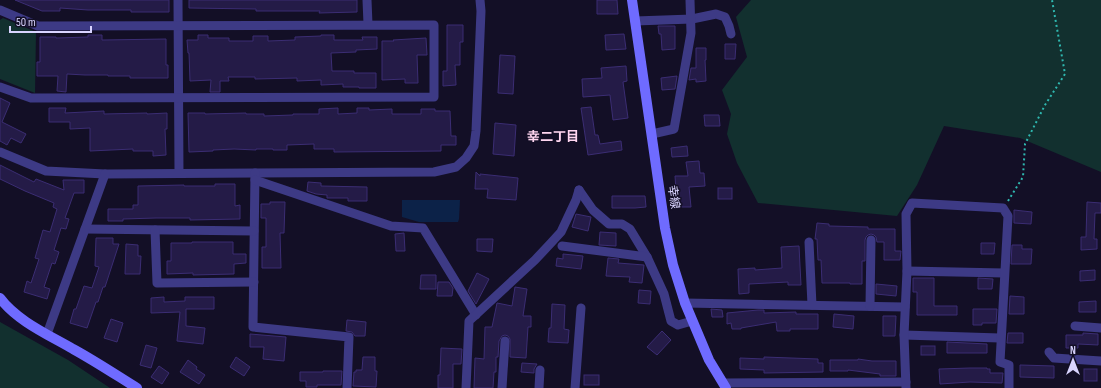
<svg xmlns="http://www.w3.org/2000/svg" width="1101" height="388" font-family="'Sofia Sans Condensed','Noto Sans JP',sans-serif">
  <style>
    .green { fill: #12302f }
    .water { fill: #0c2248 }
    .building { fill: #241b47; stroke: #3b2d73 }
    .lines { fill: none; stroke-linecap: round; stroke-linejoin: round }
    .path { stroke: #2fb8b0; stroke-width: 2; stroke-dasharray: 2 3; stroke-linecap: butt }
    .street { stroke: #3d3a85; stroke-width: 9 }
    .secondary { stroke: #6f6bff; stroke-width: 10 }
    .labels { text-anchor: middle; stroke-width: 3; stroke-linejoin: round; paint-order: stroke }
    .street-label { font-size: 12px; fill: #d9d4ff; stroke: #130f26 }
    .neighbourhood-label { font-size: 13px; font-weight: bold; fill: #ffd6f0; stroke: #130f26 }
  </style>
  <rect width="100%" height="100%" fill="#130f26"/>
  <g class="green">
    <path d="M751,0H1101V172L1020,138L944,126L917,185L897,216L758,203L737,163L727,134L731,114L722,90L747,57L736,17Z"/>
    <path d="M3,18L36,32L35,93L0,79V20Z"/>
    <path d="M0,322L68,360L110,388H0Z"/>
  </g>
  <path class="water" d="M402,200H460L459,219L458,222H419L402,217Z"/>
  <g class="building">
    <path d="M15,0H169V12H131V10H88L60,8V11H42Z"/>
    <path d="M189,0H357V12L319,13L320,11H256V9L189,8Z"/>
    <path d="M597,0H617L618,14H597Z"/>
    <path d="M447,25H463V42H460V65H455L456,85L443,86V71H447Z"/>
    <path d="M658,26H675V49L662,50L661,34H659Z"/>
    <path d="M624,34L626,49L606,50L605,35Z"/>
    <path d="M88,35H102V40L166,39V65H168V78H130V76H108V75H85L67,74L66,92L57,91L58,76H37V62H40V37H56V38L88,37Z"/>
    <path d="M198,35H208V38H229V41H253V36H268V41L295,40V37L321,36V35H334V40H363L362,37H377V49L356,50V52L331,53L332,71H354V73H376V88H359V87H343V84L321,85V80L297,81V78L255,79V77H228L229,81H220V92H210L211,80L190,81L189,53H188L187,40H198Z"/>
    <path d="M426,38L427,55H417L418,83H405V79L382,80V41H394L393,40Z"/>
    <path d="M725,44H736L735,59H725Z"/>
    <path d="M696,48H706V60H705L706,81L696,82V79L689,80L691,68H696Z"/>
    <path d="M500,55L515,56L513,94L498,93Z"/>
    <path d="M626,66L627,81L623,82L628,118L613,120L610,95L583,97L582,79L602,78L601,68Z"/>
    <path d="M677,76L675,89L662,90L661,78Z"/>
    <path d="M0,98L10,103L2,122L26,134L21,143L11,138L7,145L0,141Z"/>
    <path d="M591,107L595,135H598L600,144L621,141L622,150L588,155L581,108Z"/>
    <path d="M49,108H66L65,113L104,111V114L147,113V114L167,113V129H165L166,155L153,156V151H133V149L90,151V128L70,129V122H49Z"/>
    <path d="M338,108V114L357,113V108H369V110L392,109V114H421V109H435V111H450L451,136H456V145H441V151L334,152V149H314V144L287,145V150H273V149H256V150L234,149L213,150V151L189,152L188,113H205V114L246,113V114H264V116L293,115V114H319V109Z"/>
    <path d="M704,115H719L720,126H705Z"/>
    <path d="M495,123L516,125L514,156L493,154Z"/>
    <path d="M687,146L688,156L672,157L671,148Z"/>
    <path d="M699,161L700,173H704L705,186L689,187L691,207H679L678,190H676L675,176H688L686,162Z"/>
    <path d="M0,165L34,182L36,179L64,190L63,180H84V193H74L65,218L69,219L66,229L61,228L54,250L59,252L55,264L52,263L44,287L50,289L47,299L24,292L27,281L31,283L39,259L35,258L43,230L50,232L57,209L53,207L54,203L25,191L0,179Z"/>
    <path d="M476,172L480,176V174L518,178L516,200L487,198L488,189H475Z"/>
    <path d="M308,182L321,183V186L367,187V201H348V198H327V195L316,194L307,191Z"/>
    <path d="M215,184H235V206L240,205V219L190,220V218H156L123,219V221H108V209H133V205H138V186L184,185V186H215Z"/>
    <rect x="718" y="188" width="14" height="11"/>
    <path d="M612,196H645L646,207L635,208H612Z"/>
    <path d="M270,202H285L284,233H280L281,268H262V247H266V218H261V204H270Z"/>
    <path d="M1087,202L1101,203V213H1095L1094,239H1097V249L1081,250V237H1086Z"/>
    <path d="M1014,210L1032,212L1031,224L1014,223Z"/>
    <path d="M576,214L591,217L588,231L572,227Z"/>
    <path d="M817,223L829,224V226L868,227V229H895V251H901L900,260H884V242H877L876,237L874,235L871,234L868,235L866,237L865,240V261H862V284H850V283H822L821,260H818L817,239H815Z"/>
    <path d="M600,232L616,233V246L599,245Z"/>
    <path d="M404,233L405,251H396L395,234Z"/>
    <path d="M96,238H113V244H119L105,287H103L98,302H96L87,328L70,323L74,309H76L84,286L92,288L99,267L95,266Z"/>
    <path d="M477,239H493L492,252L477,251Z"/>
    <path d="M192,242H233V254H246V263L234,264V274L193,275V273L167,274V261H171V243H192Z"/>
    <path d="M981,243H995L994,254H981Z"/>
    <path d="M126,244L138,245V256H141L140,274H125Z"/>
    <path d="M1012,245H1022V249H1032L1031,264H1011Z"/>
    <path d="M799,246L801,285H788V282L749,284V293L739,294L738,269L755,268V270L782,268L781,247Z"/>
    <path d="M563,254L583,256L581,269L556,266L557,258L563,259Z"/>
    <path d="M608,258L619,259L618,263L644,265L642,283L629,282L630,277L606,276Z"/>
    <path d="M1095,270V280L1080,281V271Z"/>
    <path d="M477,273L489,279L476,304L468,291Z"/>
    <path d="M421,275H436V289H420Z"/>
    <path d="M913,278H934V306H957V315H917V292H913Z"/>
    <path d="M978,278L993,279L992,289H978Z"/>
    <path d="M438,282H449L453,288L452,296H437Z"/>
    <path d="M876,284L897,286L896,296L876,294Z"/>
    <path d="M515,287L527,289L523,316H531V327H528L526,358L510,357V339L508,336L505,335L502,336L499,341L498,357H496V372H494L493,388H474L475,358L484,359L485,327H492L497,303L512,306Z"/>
    <path d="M639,290L651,291L650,304L638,303Z"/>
    <path d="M1010,296L1024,297V314H1009Z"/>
    <path d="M164,297V302L185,301V297H214V309H186V326L205,328L203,344L177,341L180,312L151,313V298Z"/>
    <path d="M1096,301V312H1079V302Z"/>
    <path d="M552,304L565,305L564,329L569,330L568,343L548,342L549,328H551Z"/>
    <path d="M711,309L722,310L723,317H712Z"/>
    <path d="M973,309H997L996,323H982V325H973Z"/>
    <path d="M758,310H764V313L796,312V314H818V329H790V331H777L776,322L741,328V329H732L731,323L727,324V313Z"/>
    <path d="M834,314L854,316L853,329L833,327Z"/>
    <path d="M883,316H896L895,336H883Z"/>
    <path d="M111,319L123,323L117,342L104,338Z"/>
    <path d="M347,320L366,322L365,336H355L352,332L346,331Z"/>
    <path d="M662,331L671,340L657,355L647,347Z"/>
    <path d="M1008,333H1023V343H1007Z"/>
    <path d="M1083,333L1098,334V345L1078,344V348H1066V335H1083Z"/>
    <path d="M250,334L286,337L284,361L263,359L264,347H250Z"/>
    <path d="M947,342L987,344V353H947Z"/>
    <path d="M146,345L157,348L151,368L140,365Z"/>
    <rect x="921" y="346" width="14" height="9"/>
    <path d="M441,348L462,349L461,364H453V388H438V375H440Z"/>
    <path d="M236,357L250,367L244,376L230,367Z"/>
    <path d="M363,357H375V371H377L376,387L353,386L354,372H356V370H362Z"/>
    <path d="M764,357L818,359V363H823V372L764,373V370L740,369V358L764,359Z"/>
    <path d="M858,359L872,361H896V376H880V374L848,370V371H830V360H858Z"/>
    <path d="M188,360L197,367L196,369L205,375L199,384L180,372Z"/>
    <path d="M522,363L537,364L534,369V373L521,372Z"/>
    <path d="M1020,365L1054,366V378L1020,377Z"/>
    <path d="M159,366L169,373L162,384L151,377Z"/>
    <path d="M970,368H987V369H990V373H1003L1002,383L970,382L940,384L939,369Z"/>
    <rect x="1084" y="369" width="13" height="12"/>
    <path d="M323,371H342L341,385H317V387H306V381H300V372H323Z"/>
    <rect x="584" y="375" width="15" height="10"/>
  </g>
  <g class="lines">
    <path class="path" d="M1008,201L1023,177L1025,144L1045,105L1065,74L1052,0"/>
    <g class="street">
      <path d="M178,0L179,173"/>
      <path d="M367,0L368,24"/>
      <path d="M0,10L38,26L434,25V97L31,98L0,87"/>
      <path d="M635,21L692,19L716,14L725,17L729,26L731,34"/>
      <path d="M652,134L674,129L691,33L690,0"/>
      <path d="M0,152L46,171L105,174L434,172L456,167L466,158L474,146L476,131L481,11L480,0"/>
      <path d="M255,173L253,327L349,337L347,388"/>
      <path d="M255,180L391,226L423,228L476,315"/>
      <path d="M579,190L593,210L609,224H622L630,229L647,257L664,294L671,321L678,325L692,321"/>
      <path d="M85,229L254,231"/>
      <path d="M155,230L157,283L254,282"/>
      <path d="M809,242L812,305"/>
      <path d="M562,246L647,257"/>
      <path d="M907,271L1004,273"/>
      <path d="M685,303L905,307"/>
      <path d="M870,306L871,240"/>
      <path d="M1075,326L1101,328"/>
      <path d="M47,334L105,174"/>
      <path d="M904,335L1000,338"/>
      <path d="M1049,352L1054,358L1101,361"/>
      <path d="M723,383L906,382"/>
      <path d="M466,388L469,321L535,260L550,244L561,232L576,200L579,190"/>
      <path d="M502,388L505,341"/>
      <path d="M539,388L540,370"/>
      <path d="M575,388L581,308"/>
      <path d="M906,388L904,335L907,271L906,214L912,203L1003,208L1008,216L1000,362L1009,365V388"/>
    </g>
    <g class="secondary">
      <path d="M632,0L665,228L673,265L685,303L709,360L726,388"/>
      <path d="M0,298C17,321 49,335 73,349C95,361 116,375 137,388"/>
    </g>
  </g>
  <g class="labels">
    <g class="street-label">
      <text transform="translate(674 197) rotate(82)" y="4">幸線</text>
    </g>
    <g class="neighbourhood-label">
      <text x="553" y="141">幸二丁目</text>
    </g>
  </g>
  <g transform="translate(1073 360)" stroke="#130f26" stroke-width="3" paint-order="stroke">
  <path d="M0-3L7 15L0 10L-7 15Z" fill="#d9d4ff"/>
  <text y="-6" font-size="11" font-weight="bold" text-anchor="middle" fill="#d9d4ff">N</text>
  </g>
  <path d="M10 26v6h81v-6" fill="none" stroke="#d9d4ff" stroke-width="2"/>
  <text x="16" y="26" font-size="12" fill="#d9d4ff" stroke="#130f26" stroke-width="3" paint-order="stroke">50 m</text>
</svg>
